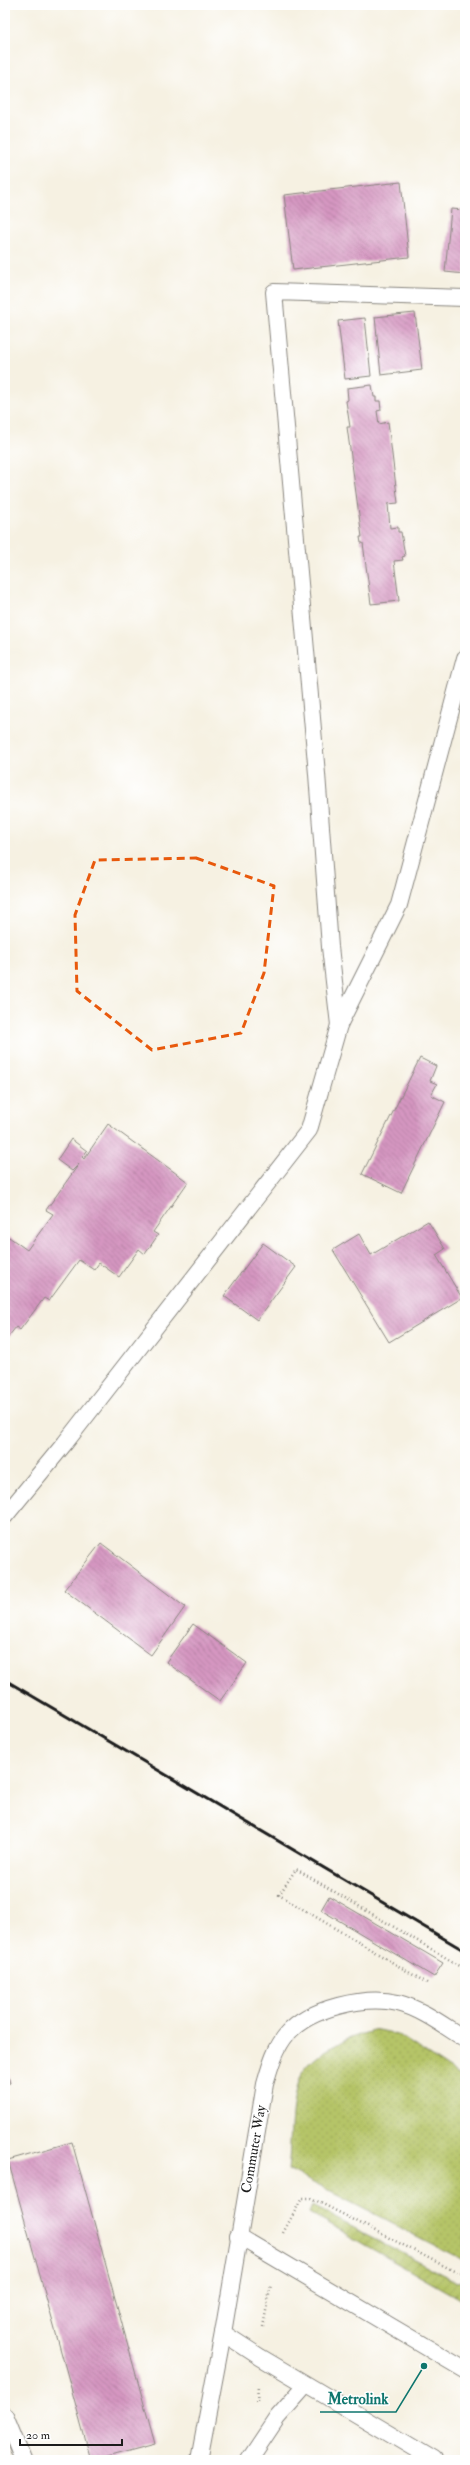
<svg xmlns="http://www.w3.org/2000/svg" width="470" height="2465" font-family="'IM FELL Double Pica',serif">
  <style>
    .grass { fill: url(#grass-dots); stroke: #687042 }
    .garden { fill: url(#garden-furrows); stroke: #687042 }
    .building { fill: url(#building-back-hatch) }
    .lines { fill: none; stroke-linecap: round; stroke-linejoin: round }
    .service-casing { stroke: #89867f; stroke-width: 18 }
    .path { stroke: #89867f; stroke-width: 2.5; stroke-dasharray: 1 3; stroke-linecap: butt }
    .service { stroke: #fff; stroke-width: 16 }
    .rail { stroke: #1c1c1c; stroke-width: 3 }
    .marked { fill: none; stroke: #e8590c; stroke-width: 3; stroke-dasharray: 8 5; stroke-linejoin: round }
    .labels { text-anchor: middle; stroke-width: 3; stroke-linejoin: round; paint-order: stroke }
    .street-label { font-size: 14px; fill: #1c1c1c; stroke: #fff }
    .leader { fill: none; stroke: #0f766e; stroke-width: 1.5 }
    .callout-dot { fill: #0f766e; stroke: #fff; stroke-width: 1.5 }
    .callout-label { font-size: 15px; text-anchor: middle; font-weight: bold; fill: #0f766e; stroke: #fff; stroke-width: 3; stroke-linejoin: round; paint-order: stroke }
  </style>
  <defs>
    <pattern id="grass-dots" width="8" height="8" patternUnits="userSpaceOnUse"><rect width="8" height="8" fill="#b5c467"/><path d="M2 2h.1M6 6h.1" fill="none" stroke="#9ba859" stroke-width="1.8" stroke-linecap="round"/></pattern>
    <pattern id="garden-furrows" width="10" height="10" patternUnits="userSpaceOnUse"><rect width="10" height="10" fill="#b5c467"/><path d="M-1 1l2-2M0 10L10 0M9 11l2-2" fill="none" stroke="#9ba859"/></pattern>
    <pattern id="building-back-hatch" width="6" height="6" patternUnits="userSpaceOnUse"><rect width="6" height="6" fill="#d596c1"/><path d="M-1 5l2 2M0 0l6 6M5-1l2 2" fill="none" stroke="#ac7a9c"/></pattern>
  </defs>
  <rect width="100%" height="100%" fill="#fff"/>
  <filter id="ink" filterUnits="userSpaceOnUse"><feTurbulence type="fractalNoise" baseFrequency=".025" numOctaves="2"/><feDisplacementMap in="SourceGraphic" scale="8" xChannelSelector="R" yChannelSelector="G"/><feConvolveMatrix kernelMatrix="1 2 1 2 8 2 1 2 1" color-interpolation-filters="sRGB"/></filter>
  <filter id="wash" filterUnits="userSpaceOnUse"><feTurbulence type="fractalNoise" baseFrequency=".012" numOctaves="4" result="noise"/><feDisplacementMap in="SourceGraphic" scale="16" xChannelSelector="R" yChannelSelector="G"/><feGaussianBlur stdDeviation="0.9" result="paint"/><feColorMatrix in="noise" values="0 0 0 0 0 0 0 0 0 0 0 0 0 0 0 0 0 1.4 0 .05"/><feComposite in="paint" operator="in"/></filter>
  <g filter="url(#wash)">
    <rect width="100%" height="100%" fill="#f6f1e2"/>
    <path class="grass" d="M379,2030L397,2034L465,2079V2261L288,2170C291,2144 290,2114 296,2088C303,2055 350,2035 379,2030Z"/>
    <path class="garden" d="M312,2206L458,2282L465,2280V2302L309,2213Z"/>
    <g id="blocks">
      <g class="building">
        <path d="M401,182L409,257L293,270L284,195Z"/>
        <path d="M451,209L465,210V274L445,272Z"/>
        <path d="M415,313L422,370L381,375L375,317Z"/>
        <path d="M365,318L371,376L345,379L338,321Z"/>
        <path d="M372,385L374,397H376V401H380L381,410L377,411L379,424L388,422L398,503L388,504L390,528L398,527V532H401L405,556L402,557L403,560L394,561L399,601L371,604L363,543H361L360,537H362L347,427H350L346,401L348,400L347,388Z"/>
        <path d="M420,1058L436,1066L430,1081L437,1084L431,1095L445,1102L401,1193L362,1174Z"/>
        <path d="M108,1124L188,1182L153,1232L158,1235L145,1254L139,1249L119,1277L99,1263L94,1270L79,1260L49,1301L44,1298L20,1330L16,1327L5,1341V1242L9,1237L27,1250L53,1214L46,1210L79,1164L72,1171L57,1160L71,1139L87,1151L82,1157L84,1159Z"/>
        <path d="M428,1221L445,1249L436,1255L462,1298L389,1342L333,1250L359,1234L371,1255Z"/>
        <path d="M263,1243L296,1267L257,1320L224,1296Z"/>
        <path d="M101,1543L185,1607L151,1655L64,1590Z"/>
        <path d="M193,1624L247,1663L220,1701L166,1662Z"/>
        <path d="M329,1896L443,1963L434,1977L321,1910Z"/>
        <path d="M5,2066L10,2083L5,2084Z"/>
        <path d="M72,2142L155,2444L95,2460H91L8,2160Z"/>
      </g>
    </g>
  </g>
  <g filter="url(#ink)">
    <use href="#blocks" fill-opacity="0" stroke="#89867f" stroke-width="1"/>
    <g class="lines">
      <g class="service-casing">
        <g id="service">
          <path d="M339,1025L330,947L317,774L274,292L465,298"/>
          <path d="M5,1516L65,1443L309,1130L339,1025L399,905L465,658"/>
          <path d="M238,2236L465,2370"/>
          <path d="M223,2333L260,2357L434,2460"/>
          <path d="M5,2416L23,2460"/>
          <path d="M199,2460L223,2333L265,2084C270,2067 275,2048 287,2034C310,2008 365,1995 398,2003C422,2009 444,2026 465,2039"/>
          <path d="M249,2460L277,2418L306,2385"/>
        </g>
      </g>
      <g class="path">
        <path d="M427,1983L279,1895L296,1869L465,1969"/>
        <path d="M283,2233L302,2198H311L458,2273L465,2272"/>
        <path d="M263,2327L271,2284"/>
        <path d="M257,2401L258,2386"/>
      </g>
      <use href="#service" class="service"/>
      <path class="rail" d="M5,1680L465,1951"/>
    </g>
  </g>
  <path class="marked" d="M196,858L274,886L264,973L241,1033L152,1050L77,991L75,915L95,860Z"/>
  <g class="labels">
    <g class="street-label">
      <text transform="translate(253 2149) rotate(-80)" y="5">Commuter Way</text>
    </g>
  </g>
  <path class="leader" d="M424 2366L396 2412H320"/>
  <circle class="callout-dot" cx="424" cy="2366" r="4"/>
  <g class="callout-label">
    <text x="358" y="2404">Metrolink</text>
  </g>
  <rect width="470" height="2465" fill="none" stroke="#fff" stroke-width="20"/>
  <path d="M20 2439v6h102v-6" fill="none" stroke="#1c1c1c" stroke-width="2"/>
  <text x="26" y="2439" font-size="12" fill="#1c1c1c" stroke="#ffffff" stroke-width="3" paint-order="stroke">20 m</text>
</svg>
